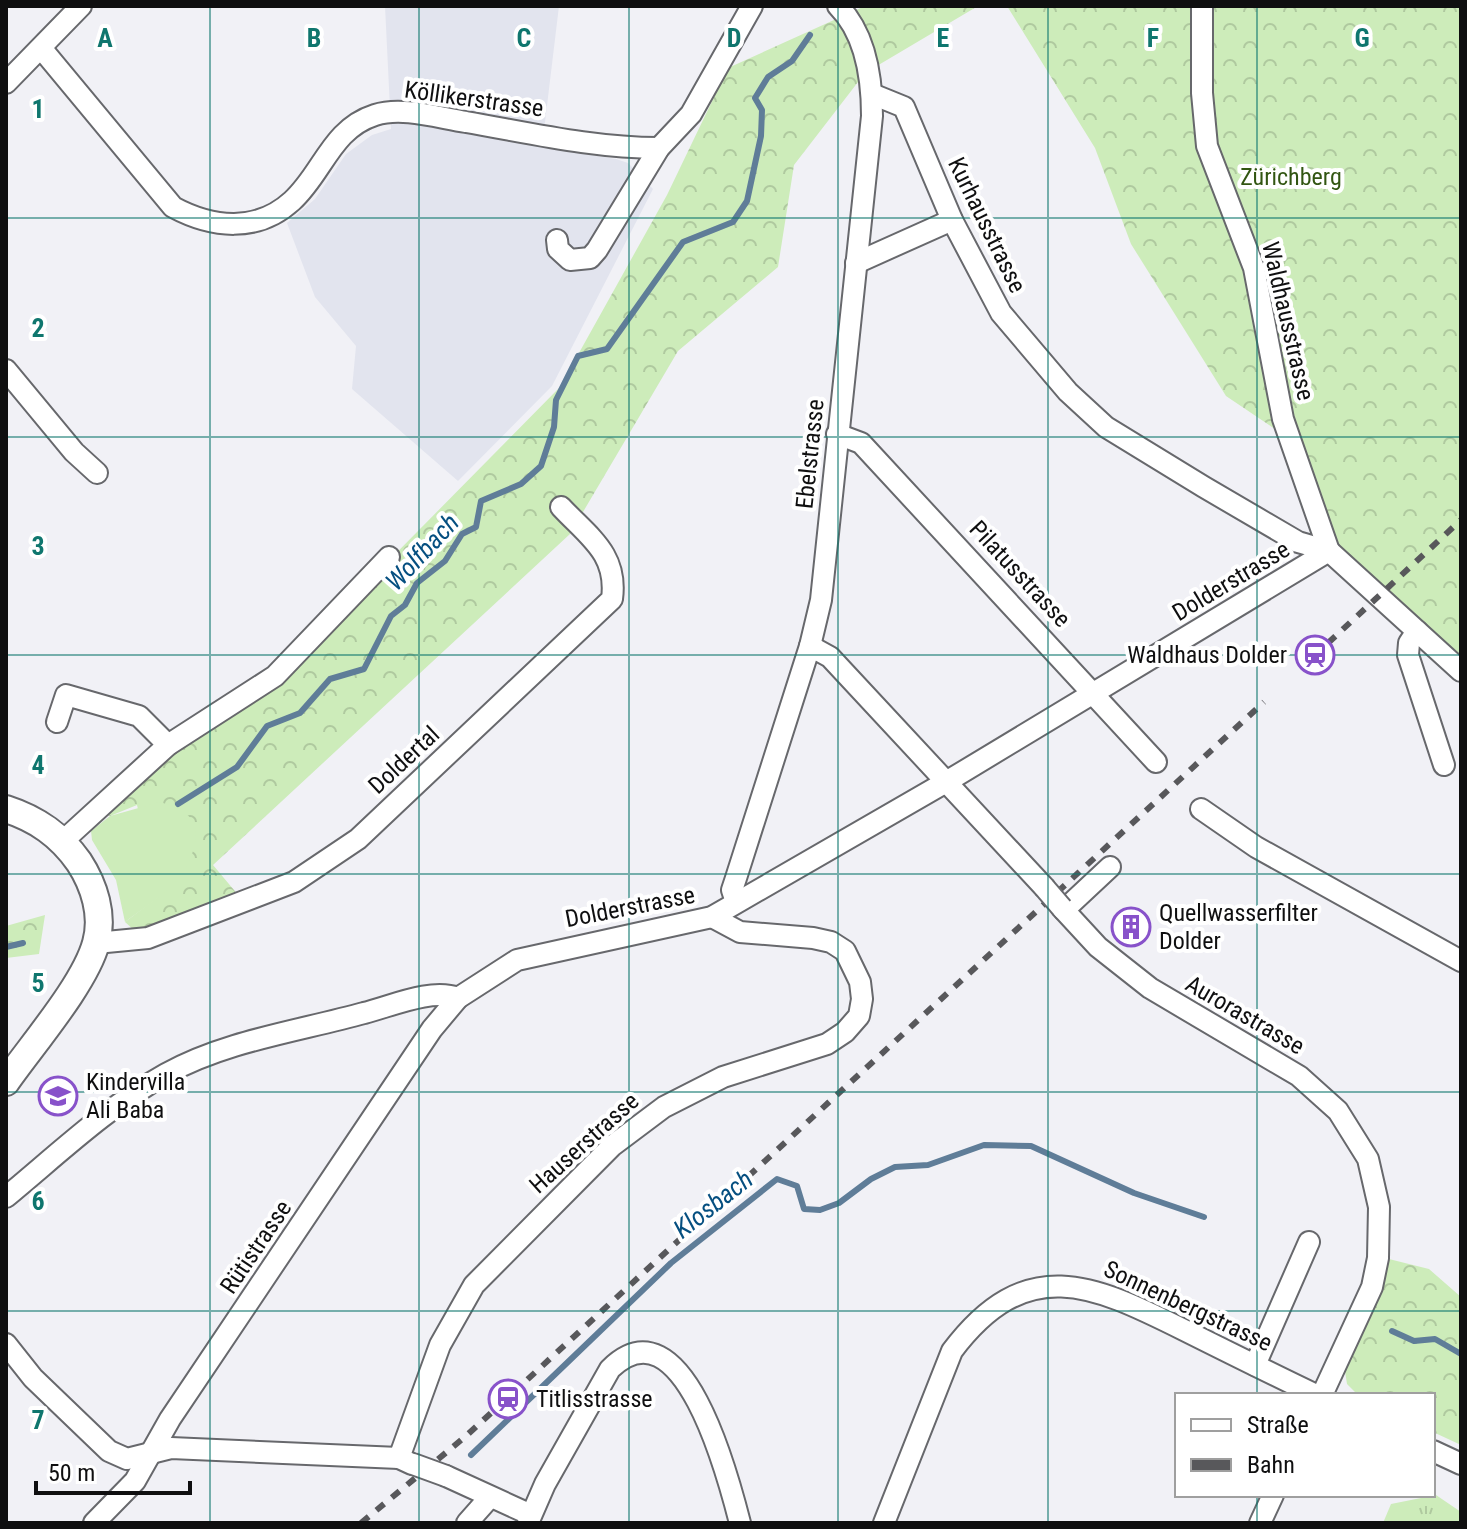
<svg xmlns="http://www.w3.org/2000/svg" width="1467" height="1529" font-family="'Roboto Condensed',sans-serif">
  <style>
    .built { fill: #e2e4ee }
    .grass { fill: url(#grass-tufts) }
    .forest { fill: url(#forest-crowns) }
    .park { fill: #cdecba }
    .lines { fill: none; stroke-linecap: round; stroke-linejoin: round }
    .stream { stroke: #5f7d98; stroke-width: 6 }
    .minor-casing { stroke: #67686c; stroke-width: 24 }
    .major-casing { stroke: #67686c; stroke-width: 30 }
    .minor { stroke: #fff; stroke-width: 20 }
    .major { stroke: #fff; stroke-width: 26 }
    .rail { stroke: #58585b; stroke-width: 6; stroke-dasharray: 10 10; stroke-linecap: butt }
    .minor-bridge-casing { stroke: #67686c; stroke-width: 24; stroke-linecap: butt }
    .minor-bridge { stroke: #fff; stroke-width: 20 }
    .grid { fill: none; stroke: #0f766e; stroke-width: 2; stroke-opacity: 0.55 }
    .labels { text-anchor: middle; stroke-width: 8; stroke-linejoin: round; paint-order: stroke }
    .street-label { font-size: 24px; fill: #0f0f10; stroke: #fff }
    .park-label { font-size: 24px; fill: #325612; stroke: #fff }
    .poi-label { font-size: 24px; fill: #0f0f10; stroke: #fff; text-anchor: start }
    .water-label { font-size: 26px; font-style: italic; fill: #054f80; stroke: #fff }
    .grid-label { font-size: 26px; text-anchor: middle; font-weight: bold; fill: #0f766e; stroke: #fff; stroke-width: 8; stroke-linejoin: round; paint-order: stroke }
  </style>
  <defs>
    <pattern id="grass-tufts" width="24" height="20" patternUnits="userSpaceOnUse" patternTransform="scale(2)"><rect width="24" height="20" fill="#cdecba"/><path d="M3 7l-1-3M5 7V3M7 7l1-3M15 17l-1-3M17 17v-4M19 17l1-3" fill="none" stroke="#afc99f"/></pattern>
    <pattern id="forest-crowns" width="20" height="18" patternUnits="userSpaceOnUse" patternTransform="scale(2)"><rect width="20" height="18" fill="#cdecba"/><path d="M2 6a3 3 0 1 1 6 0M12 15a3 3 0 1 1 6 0" fill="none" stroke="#afc99f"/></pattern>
  </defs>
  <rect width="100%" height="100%" fill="#f1f1f6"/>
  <path class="built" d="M385,6H559L542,147L616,159L628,163L653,189L552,386L458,481L352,389L356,346L315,297L287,223L315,199L346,154L372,135L391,129Z"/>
  <path class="grass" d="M1436,1495L1461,1512V1523H1383L1391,1504Z"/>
  <g class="forest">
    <path d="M865,6H978L865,73L794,165L778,267L678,351L570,534L213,865L239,896L135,931L125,922L158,897L137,805L110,816L102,813L177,746L275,676L560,387L667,195L728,68Z"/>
    <path d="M1007,6H1461V668L1335,549L1297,444L1226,396L1131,244L1095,148Z"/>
    <path d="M45,915L39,954L6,958V926Z"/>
    <path d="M1385,1258L1429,1269L1461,1297V1445L1433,1432V1395H1358L1347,1384L1344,1365Z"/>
  </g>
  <path class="park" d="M160,802L182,809L196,824C198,875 163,894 125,922L116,880L92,840L91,831L110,816Z"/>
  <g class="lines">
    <g class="stream">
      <path d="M178,804L237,767L267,726L300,713L330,679L364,669L391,616L405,605L417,583L445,561L462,534L476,527L481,501L521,484L541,466L554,427L556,400L578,356L607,349L683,242L733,222L747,201L761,136L762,110L755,98L768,77L792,61L810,35"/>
      <path d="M6,947L23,943"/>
      <path d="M1392,1331L1414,1341L1435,1339L1461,1354"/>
      <path d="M471,1455L671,1263L777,1179L797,1186L804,1209L820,1210L839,1203L871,1179L895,1167L928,1165L984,1145L1031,1146L1134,1193L1204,1217"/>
    </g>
    <g class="minor-casing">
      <g id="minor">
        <path d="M1202,6V93L1207,146L1254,268L1283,419L1329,551"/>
        <path d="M41,48L173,207C212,228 257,233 292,201C323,173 331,129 375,115C402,106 439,118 466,122C530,133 594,148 659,148"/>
        <path d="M6,83L81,6"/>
        <path d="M872,94L904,107L952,220L1001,313L1068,392L1106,427L1204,487L1298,542L1329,551L1461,671"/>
        <path d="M557,240L558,249L570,260L590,258L597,250L659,148L691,114L752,6"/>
        <path d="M856,263L952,220"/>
        <path d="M6,370L74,452L97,473"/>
        <path d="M837,434L861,443L1156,762"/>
        <path d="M1417,631L1409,643L1408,655L1444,765"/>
        <path d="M810,646L830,657L1044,887"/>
        <path d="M57,722L66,695L139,716L168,745"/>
        <path d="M1201,809L1256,847L1461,961"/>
        <path d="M63,841L168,745L275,676L389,557"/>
        <path d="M736,902L732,890L736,878L810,646L821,600L872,116C872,78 866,34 838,6"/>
        <path d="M1062,908L1098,947L1150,988L1299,1076L1338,1111L1368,1159L1379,1207L1378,1258L1372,1287L1322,1395"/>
        <path d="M1064,910L1110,867"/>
        <path d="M96,943L148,938L294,882L358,839L612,599C618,554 589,537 561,507"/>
        <path d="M6,1197C57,1155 107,1107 166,1074C225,1041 299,1031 364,1013C392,1006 431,988 458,998"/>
        <path d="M6,1344L33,1378L109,1451L127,1459L171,1448L399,1458L412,1464"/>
        <path d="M1255,1365L1309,1242"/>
        <path d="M1433,1451L1461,1464"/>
        <path d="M399,1458L440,1345L474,1285L612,1146L664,1107L723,1077L827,1044L845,1032L859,1016L862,999L860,982L845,951L831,942L813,938L740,932L712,917"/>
        <path d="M446,1476L529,1514"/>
        <path d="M94,1523L135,1481L170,1419L432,1029L458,998L517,960L712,917L946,782L1329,551"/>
        <path d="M467,1523L490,1497"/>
        <path d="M528,1523L545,1484L610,1369C682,1298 728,1476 740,1523"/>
        <path d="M884,1523L952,1351C1026,1253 1092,1284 1184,1330C1228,1352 1272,1374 1316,1395"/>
        <path d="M1260,1523L1273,1495"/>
      </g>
    </g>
    <g class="major-casing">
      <path id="major" d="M6,809C37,819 60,835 79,862C94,885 104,915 96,943C85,984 31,1046 6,1082"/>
    </g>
    <use href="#minor" class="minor"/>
    <use href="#major" class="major"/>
    <g class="rail">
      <path d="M1328,643L1461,520"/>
      <path d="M361,1523L466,1436L1264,702"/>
    </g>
    <g class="minor-bridge-casing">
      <g id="minor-bridge">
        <path d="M1044,887L1062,908"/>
        <path d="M413,1464L446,1476"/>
      </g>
    </g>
    <use href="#minor-bridge" class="minor-bridge"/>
  </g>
  <path class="grid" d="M210,6V1523M419,6V1523M629,6V1523M838,6V1523M1048,6V1523M1257,6V1395M6,218H1461M6,437H1461M6,655H1461M6,874H1461M6,1092H1461M6,1311H1461M1257,1495V1523"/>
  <defs>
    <g id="station-ring" transform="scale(2)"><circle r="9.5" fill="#fff" stroke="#8852ca" stroke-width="1.5"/><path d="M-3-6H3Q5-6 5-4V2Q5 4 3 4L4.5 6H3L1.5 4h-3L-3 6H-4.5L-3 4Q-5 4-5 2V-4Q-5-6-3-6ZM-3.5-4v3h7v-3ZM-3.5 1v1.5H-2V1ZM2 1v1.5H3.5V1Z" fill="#8852ca"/></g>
    <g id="building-ring" transform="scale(2)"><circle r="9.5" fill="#fff" stroke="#8852ca" stroke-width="1.5"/><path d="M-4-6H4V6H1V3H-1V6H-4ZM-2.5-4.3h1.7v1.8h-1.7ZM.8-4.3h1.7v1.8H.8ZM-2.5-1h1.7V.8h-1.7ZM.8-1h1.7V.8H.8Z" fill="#8852ca"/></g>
    <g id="school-ring" transform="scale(2)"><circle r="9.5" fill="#fff" stroke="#8852ca" stroke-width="1.5"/><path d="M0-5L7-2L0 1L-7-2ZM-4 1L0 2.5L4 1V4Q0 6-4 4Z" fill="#8852ca"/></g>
  </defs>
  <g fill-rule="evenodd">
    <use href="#station-ring" x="1315" y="655"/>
    <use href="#building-ring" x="1131" y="927"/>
    <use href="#school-ring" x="58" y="1096"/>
    <use href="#station-ring" x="508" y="1399"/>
  </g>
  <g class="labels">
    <g class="street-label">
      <text transform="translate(474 99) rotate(8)" y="8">Köllikerstrasse</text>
      <text transform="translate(987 225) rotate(64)" y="8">Kurhausstrasse</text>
      <text transform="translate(1288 321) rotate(77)" y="8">Waldhausstrasse</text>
      <text transform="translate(810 454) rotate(-84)" y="8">Ebelstrasse</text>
      <text transform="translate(1020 574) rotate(47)" y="8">Pilatusstrasse</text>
      <text transform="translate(1231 581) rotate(-31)" y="8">Dolderstrasse</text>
      <text transform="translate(404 760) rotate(-43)" y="8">Doldertal</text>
      <text transform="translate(630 907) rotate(-11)" y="8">Dolderstrasse</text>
      <text transform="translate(1245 1015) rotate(30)" y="8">Aurorastrasse</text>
      <text transform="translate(584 1143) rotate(-42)" y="8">Hauserstrasse</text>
      <text transform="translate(256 1247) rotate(-56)" y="8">Rütistrasse</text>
      <text transform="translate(1188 1306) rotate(25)" y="8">Sonnenbergstrasse</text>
    </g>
    <g class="park-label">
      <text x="1291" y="185">Zürichberg</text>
    </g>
    <g class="poi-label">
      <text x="1287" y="663" text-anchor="end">Waldhaus Dolder</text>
      <text x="1159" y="921">Quellwasserfilter<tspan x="1159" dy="28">Dolder</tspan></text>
      <text x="86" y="1090">Kindervilla<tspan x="86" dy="28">Ali Baba</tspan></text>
      <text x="536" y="1407">Titlisstrasse</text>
    </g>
    <g class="water-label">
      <text transform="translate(422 552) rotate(-47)" y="9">Wolfbach</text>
      <text transform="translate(713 1204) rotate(-38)" y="9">Klosbach</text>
    </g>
  </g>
  <g class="grid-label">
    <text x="105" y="47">A</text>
    <text x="314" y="47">B</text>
    <text x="524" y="47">C</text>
    <text x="734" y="47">D</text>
    <text x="943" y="47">E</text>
    <text x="1153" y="47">F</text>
    <text x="1362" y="47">G</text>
    <text x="38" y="118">1</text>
    <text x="38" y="337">2</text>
    <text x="38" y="555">3</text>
    <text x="38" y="774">4</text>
    <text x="38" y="992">5</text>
    <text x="38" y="1210">6</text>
    <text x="38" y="1429">7</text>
  </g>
  <rect width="1467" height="1529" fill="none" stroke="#0f0f10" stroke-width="16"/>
  <rect x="1175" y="1393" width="260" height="104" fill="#ffffff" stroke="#9f9f9f" stroke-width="2"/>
  <rect x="1191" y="1419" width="40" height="12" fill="#ffffff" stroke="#9f9f9f" stroke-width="2"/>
  <text x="1247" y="1433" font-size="24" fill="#0f0f10">Straße</text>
  <rect x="1191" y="1459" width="40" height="12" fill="#58585b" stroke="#9f9f9f" stroke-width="2"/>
  <text x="1247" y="1473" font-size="24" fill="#0f0f10">Bahn</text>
  <path d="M36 1481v12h154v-12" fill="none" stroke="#0f0f10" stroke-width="4"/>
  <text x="48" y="1481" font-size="24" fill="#0f0f10" stroke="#ffffff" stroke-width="6" paint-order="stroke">50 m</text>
</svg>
